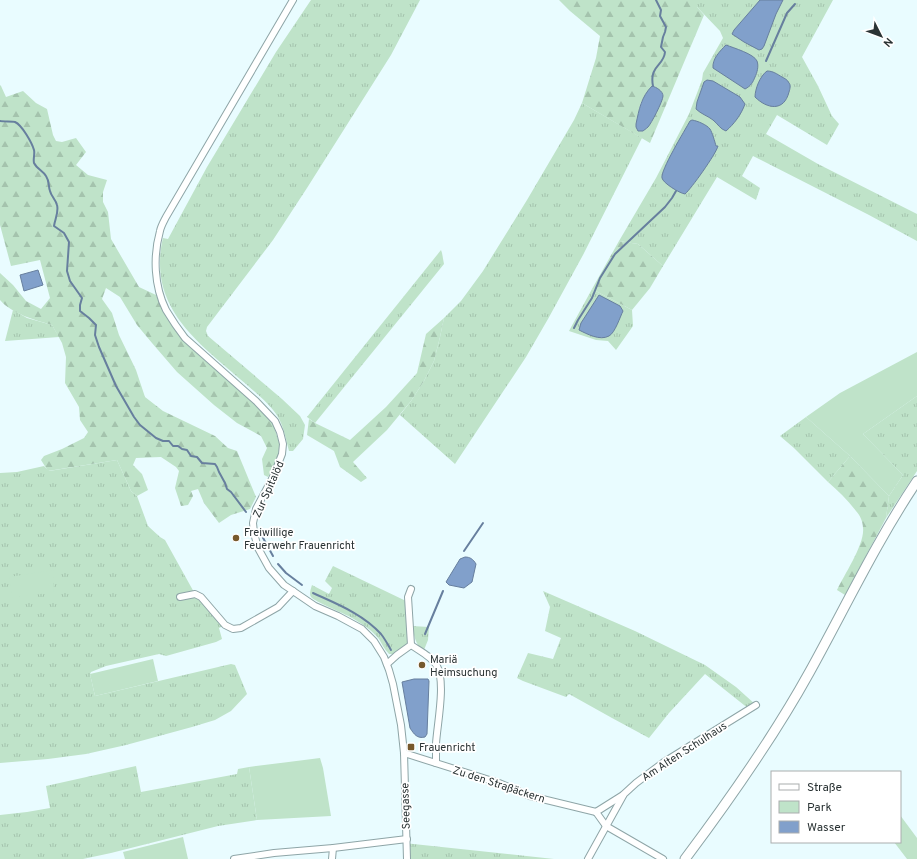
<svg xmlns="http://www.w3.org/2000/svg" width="917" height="859" font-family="Overpass,sans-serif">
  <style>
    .grass { fill: url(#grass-tufts) }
    .forest { fill: url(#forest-firs); fill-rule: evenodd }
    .green { fill: #bfe3c9 }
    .water { fill: #81a0cb; stroke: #677f9e }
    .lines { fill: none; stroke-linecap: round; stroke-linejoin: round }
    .stream { stroke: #677f9e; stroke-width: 2 }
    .minor-casing { stroke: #8ea5a7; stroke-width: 8 }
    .secondary-casing { stroke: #8ea5a7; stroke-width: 11 }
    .minor { stroke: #fff; stroke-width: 6 }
    .secondary { stroke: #fff; stroke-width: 9 }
    .poi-dot { fill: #77592d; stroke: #fff; stroke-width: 1.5 }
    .labels { text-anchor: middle; stroke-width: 3.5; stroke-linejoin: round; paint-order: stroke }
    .street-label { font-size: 11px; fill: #2a3334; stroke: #fff }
    .poi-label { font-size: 11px; fill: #2a3334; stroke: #fff; text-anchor: start }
  </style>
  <defs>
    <pattern id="grass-tufts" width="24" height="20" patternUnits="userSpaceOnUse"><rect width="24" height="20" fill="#bfe3c9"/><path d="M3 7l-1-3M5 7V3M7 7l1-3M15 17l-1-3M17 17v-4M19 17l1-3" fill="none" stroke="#a4c3ad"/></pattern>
    <pattern id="forest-firs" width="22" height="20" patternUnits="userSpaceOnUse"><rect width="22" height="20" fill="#bfe3c9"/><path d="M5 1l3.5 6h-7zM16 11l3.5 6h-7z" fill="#a4c3ad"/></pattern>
  </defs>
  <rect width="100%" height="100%" fill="#e9fcff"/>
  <g class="grass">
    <path d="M311,0H420L391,55L307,188L273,240L207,327L206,331L208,336L282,399L300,416L305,425L303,439L293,451H289C286,440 284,427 278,417C270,404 257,394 246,384C209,351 159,318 160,262C160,254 161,246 163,238L168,239L207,167L276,52Z"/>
    <path d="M697,0H833L802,57L818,86L832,116L839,124L827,145L777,115L766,134L818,164L917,214V241L869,215L753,156L742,176L760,188L756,200L717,177L663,266L638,244L619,241L656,178L689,114L702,80L703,73L723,38L720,31L697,7Z"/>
    <path d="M582,103L642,138L583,255L548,319L526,357L455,464L400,415L411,401L424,381L434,361L440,337L444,318L461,301L483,271L527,200L574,120Z"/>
    <path d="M441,250L442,253L444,264L315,423L307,417Z"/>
    <path d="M592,289L632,310L633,326L616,350L608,341L596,340L569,331Z"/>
    <path d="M13,310L27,318L52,325L59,337L5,341Z"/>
    <path d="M917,396V471L886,518L889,496L903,475L863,434Z"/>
    <path d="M806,417L850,456L828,482L794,448L780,436Z"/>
    <path d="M117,460L131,491L137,496L148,526L160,537L165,540L195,594L225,625L219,628L222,639L216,642L166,656L159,654L106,666L91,672L90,674L95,696L231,664L235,665L247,694L231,711L215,720L192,727L126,745L86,754L48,759L0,763V473L17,472L44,466L49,471Z"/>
    <path d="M333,566L406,601L409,640L403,649L393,654H389C384,649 382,644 379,639C372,630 361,623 352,618C344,613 315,602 311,597C309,594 311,588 312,585L329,594L332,588L325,581Z"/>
    <path d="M543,591L635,631L705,665L736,687L756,705L749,709L705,674L669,713L649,738L612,718L569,694L566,697L523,681L517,678L528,653L553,659L561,638L545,631L550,607Z"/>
    <path d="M412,626L429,627L428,640L424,650C415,646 414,634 412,626Z"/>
    <path d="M136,766L141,792L237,774L238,769L249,767L257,820L218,826L111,853L83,859H0V815L27,812L50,808L46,786Z"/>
    <path d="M404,843L554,859H406Z"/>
  </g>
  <g class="forest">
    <path d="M559,0H697V7L704,15L650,143L582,103L596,58L600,36L570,11ZM654,86L663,94V97L651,122L639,110L641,102Z"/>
    <path d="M0,85L1,86L6,97L23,91L36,103L47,109L53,135L56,141L62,142L76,138L86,152L76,165L88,175L107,180L103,192V202L108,212L111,239L139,287L156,295L169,321L192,348L261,409L273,424L280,445L276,464L268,477L264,475L262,459L267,448L261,436L237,423L214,405L177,372L152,343L137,325L120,297L106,288L102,299L112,313L119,335L136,370L145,397L163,411L215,436L228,448L237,451L256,497L250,509L231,515L219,523L204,503L198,489L191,491L193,496L188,505L181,506L175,488L179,471L176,467L161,457L136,458L133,465L142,474L148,490L137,496L131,491L117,460L48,471L41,460L44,456L62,449L84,438L88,432L80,420L79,407L65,383L66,357L62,343L52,325C35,320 12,314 0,300V273L13,285L26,301L41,309L50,298L40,260L11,266L0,225Z"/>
    <path d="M619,241L638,244L663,266L650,288L632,310L592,289Z"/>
    <path d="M444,318L440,337L434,361L424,381L411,401L387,430L353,462L367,478L361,482L340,467L334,451L307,435L309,419L315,423L350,440L386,407L417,373L426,334Z"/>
    <path d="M850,456L889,496L886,518L845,595L837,590C844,575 865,544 863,528C863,522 860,515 856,511C848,500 838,491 828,482Z"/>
  </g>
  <g class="green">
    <path d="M917,352V396L863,434L903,475L889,496L850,456L806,417L840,393Z"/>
    <path d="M53,570L54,592L12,598L9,577Z"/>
    <path d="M153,659L158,681L95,696L90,674Z"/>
    <path d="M320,758L323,768L331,816L257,820L249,767Z"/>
    <path d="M900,815L917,838V859H907L894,842H900Z"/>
    <path d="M183,837L188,859H125L123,852Z"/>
  </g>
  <g class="water">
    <path d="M760,0H783L776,14L764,46L762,49L759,50L744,42L732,34L734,30Z"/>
    <path d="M726,45C734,48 754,54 757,61C759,66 757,73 755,77C753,82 751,86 745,89L739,85L713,68C712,59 720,51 726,45Z"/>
    <path d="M767,71C773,71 777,74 782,77C784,78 788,80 789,83C791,85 790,89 789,92C784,112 767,109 755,97C755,89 760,76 767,71Z"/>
    <path d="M707,80L713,81L740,97L745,104C741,115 734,124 726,131C720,129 718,124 713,120C708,116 701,114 696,109L697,102L704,82Z"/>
    <path d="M652,86C656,87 663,91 663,96C663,101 651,124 648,127C646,129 644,130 643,131H638L636,127V124C639,110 641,97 652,86Z"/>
    <path d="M692,120C698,121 707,125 710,129C712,132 715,142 716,146H718C716,154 691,189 685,194C679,193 663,183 662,178C660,171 685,130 690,121Z"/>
    <path d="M38,270L43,285L24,291L20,275Z"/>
    <path d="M599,295L620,306L623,311C620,317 615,333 609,336C600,341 587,334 579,330L581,323Z"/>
    <path d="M465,557C470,557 473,559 476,564L472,582L464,588L449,585L446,582L460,559Z"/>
    <path d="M414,679H428L429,681L427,734L425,737C417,739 414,734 410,728L402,682Z"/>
  </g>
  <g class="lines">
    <g class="stream">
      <path d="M766,61L787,13L795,4"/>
      <path d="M653,86C649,65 664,66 665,52L661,47L663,37L665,32L666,27L660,16L661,10L656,0"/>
      <path d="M0,121C4,122 12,121 15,122C22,125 32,143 34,150C35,154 33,159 34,163C37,169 43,171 46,176C50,182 48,186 50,191C51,196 56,200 57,205C59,212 55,219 54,226L64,233L69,242L67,271L70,281L82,298L80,305V311L89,318L96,325L95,335L99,347L116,386L134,417L140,425L156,438L163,441H169L173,446H178L182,449L187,450L191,456L197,457L202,463L215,464L217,467L219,472L225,483L227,489L231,492L246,512"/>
      <path d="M574,328L578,320L592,298L600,278L615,254L665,207L672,198L676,191"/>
      <path d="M262,536L273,556"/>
      <path d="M464,551L483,523"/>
      <path d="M278,564L286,573L302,585"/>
      <path d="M313,593C337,604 363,614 381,634C385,639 388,645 391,650"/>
      <path d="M425,634L443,591"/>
    </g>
    <g class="minor-casing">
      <g id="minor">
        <path d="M293,0L166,217C164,221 161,226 160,231C153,256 154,286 166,310C172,320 178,329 185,338L256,401L275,421L280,432L283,444L282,454L273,477L256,509L253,523L254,533L258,548L269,568L284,585L293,591L315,606L338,616L362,629L374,641L384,657L389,670L393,684L401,725L404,753L407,859"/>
        <path d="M180,597L195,594L201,597L225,625L233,629L241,628L278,607L293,591"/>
        <path d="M411,645L408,597L411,589"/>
        <path d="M387,664L397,655L411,645C420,651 432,657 437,666C446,683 437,725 436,744C436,750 436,757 436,763"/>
        <path d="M404,753L499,783L530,796L596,812"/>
        <path d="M596,812L606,826L663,859"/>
        <path d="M596,812L623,795"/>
        <path d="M234,859L274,853L333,848L407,839"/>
        <path d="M332,859L333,848"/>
        <path d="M588,859L624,794L636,783L664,762L756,705"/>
      </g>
    </g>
    <g class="secondary-casing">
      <path id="secondary" d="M685,859C730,799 773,738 809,673C845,608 876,542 917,481"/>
    </g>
    <use href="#minor" class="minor"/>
    <use href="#secondary" class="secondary"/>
  </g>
  <g class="poi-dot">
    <circle cx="236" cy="538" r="4"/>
    <circle cx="422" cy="665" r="4"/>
    <rect x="407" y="743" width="8" height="8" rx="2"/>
  </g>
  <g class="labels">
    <g class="street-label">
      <text transform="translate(268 489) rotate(-66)" y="4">Zur Spitalöd</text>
      <text transform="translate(684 751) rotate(-33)" y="4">Am Alten Schulhaus</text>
      <text transform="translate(499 784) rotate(18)" y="4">Zu den Straßäckern</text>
      <text transform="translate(405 806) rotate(-92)" y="4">Seegasse</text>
    </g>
    <g class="poi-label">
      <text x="244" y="536">Freiwillige<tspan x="244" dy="13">Feuerwehr Frauenricht</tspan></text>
      <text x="430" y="663">Mariä<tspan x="430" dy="13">Heimsuchung</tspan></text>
      <text x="419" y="751">Frauenricht</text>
    </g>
  </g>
  <rect x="771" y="771" width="130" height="72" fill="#ffffff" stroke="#aaadae"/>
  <rect x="779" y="784" width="20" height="6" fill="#ffffff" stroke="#aaadae"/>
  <text x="807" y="791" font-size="12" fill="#2a3334">Straße</text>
  <rect x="779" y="801" width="20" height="12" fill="#bfe3c9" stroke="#aaadae"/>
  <text x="807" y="811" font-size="12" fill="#2a3334">Park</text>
  <rect x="779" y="821" width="20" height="12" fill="#81a0cb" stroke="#aaadae"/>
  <text x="807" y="831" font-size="12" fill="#2a3334">Wasser</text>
  <g transform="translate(881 36) rotate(132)" stroke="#ffffff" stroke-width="3" paint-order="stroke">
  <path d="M0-3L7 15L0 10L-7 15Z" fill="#2a3334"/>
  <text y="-6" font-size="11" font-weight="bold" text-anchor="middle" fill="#2a3334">N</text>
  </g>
</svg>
